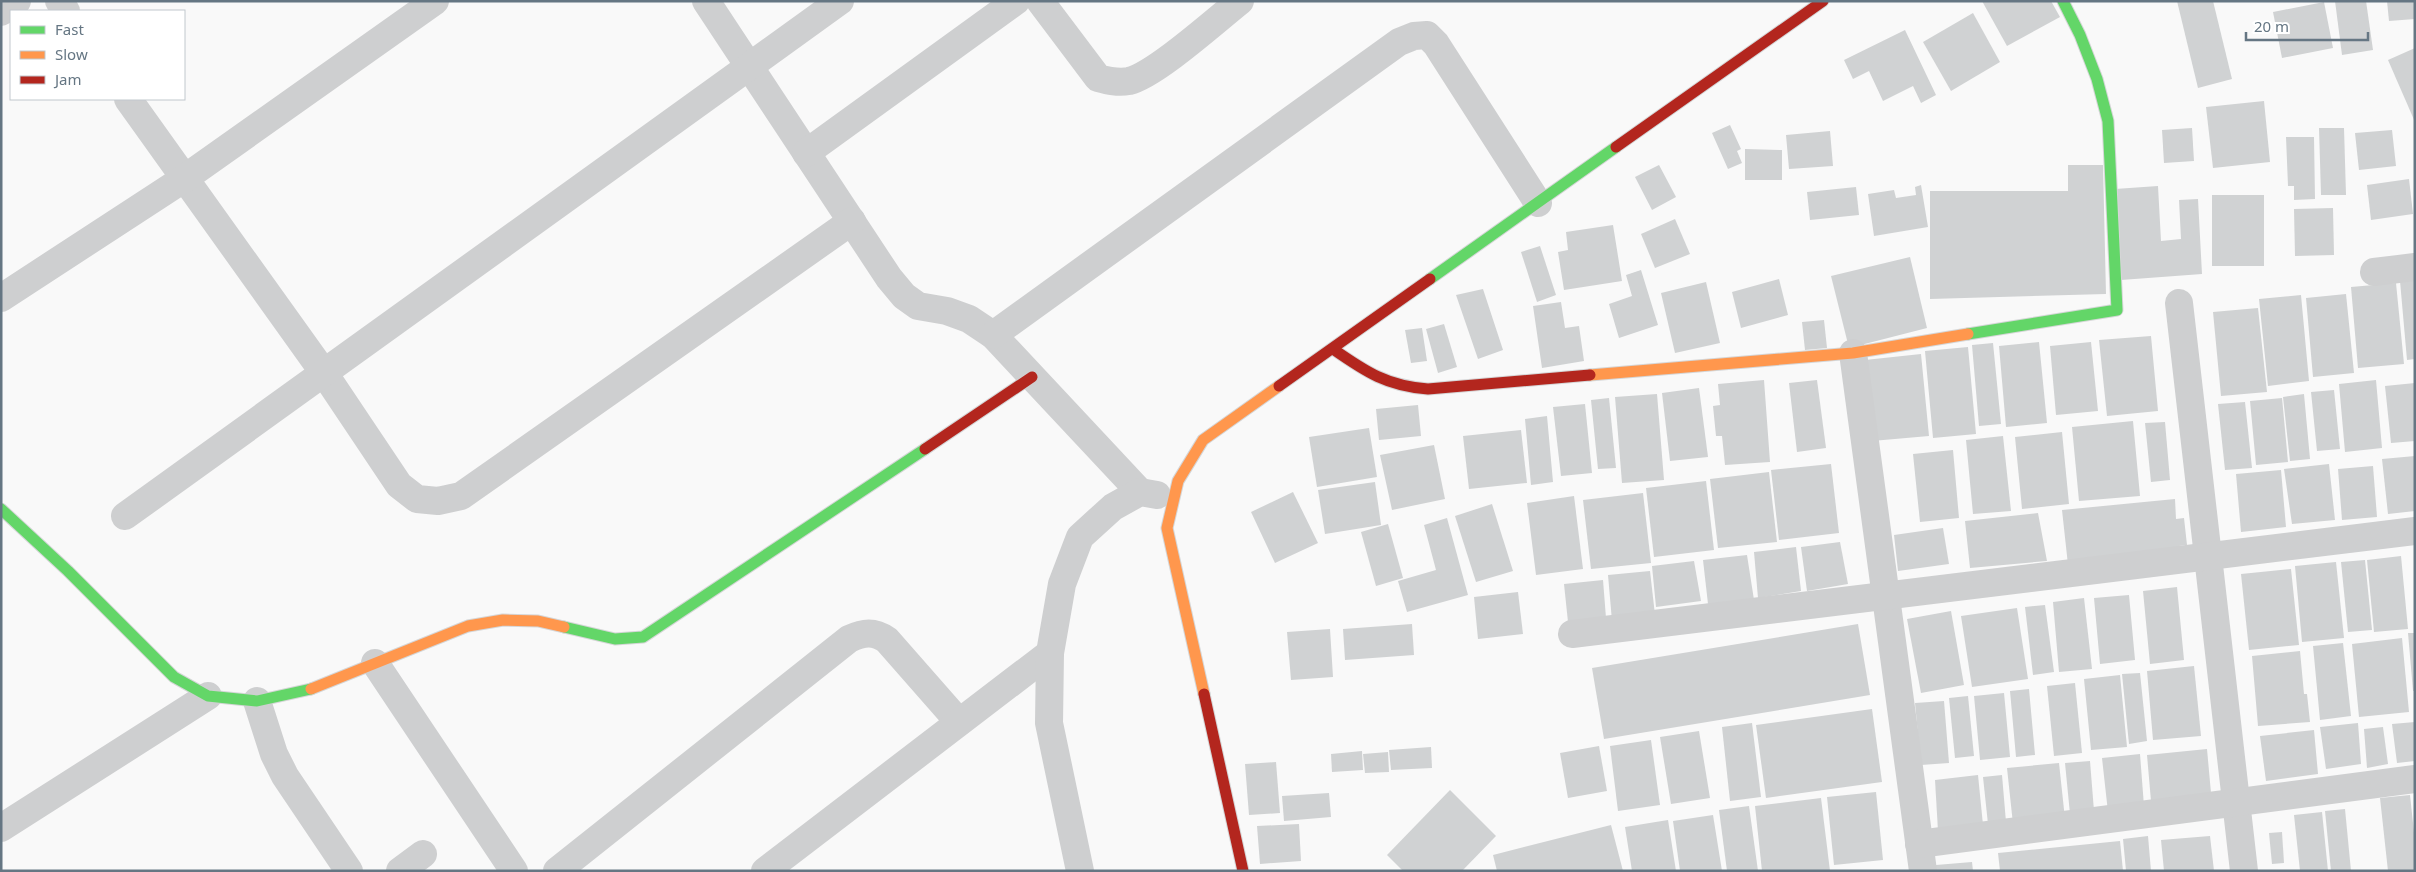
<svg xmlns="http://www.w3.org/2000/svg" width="2416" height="872" font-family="'Noto Sans',sans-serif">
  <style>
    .building { fill: #d0d2d3 }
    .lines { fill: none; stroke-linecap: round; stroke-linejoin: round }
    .fast-casing { stroke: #d5d6d7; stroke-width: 13 }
    .slow-casing { stroke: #d5d6d7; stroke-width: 13 }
    .jam-casing { stroke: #d5d6d7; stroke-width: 13 }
    .street { stroke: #cecfd0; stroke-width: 28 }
    .fast { stroke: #63d668; stroke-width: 11 }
    .slow { stroke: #ff974d; stroke-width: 11 }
    .jam { stroke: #b3261e; stroke-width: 11 }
  </style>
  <rect width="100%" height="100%" fill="#f9f9f9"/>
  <g class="building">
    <path d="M1982,1H2051L2060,17L2007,46Z"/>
    <path d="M2177,1H2213L2232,79L2198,88Z"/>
    <path d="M2335,1H2366L2373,50L2342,55Z"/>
    <path d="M2387,1H2415V19L2389,21Z"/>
    <path d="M2324,2L2333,48L2282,58L2273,12Z"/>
    <path d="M1973,13L2000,62L1951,91L1923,42Z"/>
    <path d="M1905,30L1936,95L1921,103L1913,86L1883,101L1869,71L1853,79L1844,60Z"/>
    <path d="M2415,48V122L2388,60Z"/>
    <path d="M2264,101L2270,162L2213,168L2206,107Z"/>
    <path d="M1730,125L1741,149L1737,151L1742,163L1728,169L1712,133Z"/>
    <path d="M2192,128L2194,161L2164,163L2162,130Z"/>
    <path d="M2319,128H2344L2346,195H2321Z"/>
    <path d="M2392,130L2396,166L2359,170L2355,133Z"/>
    <path d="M1830,131L1833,166L1789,169L1786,135Z"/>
    <path d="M2286,137H2314L2315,199L2294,200V186H2288Z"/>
    <path d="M1745,149L1782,150V180H1745Z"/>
    <path d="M1659,165L1676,197L1652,210L1635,177Z"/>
    <path d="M2068,165H2103L2106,294L1930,299V191H2068Z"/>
    <path d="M2409,179L2413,214L2371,220L2367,185Z"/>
    <path d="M1921,185L1928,227L1874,236L1868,194L1894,190L1896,198L1916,195L1915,187Z"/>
    <path d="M2158,186L2161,241L2181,239L2179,200L2198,199L2202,274L2121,280L2115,189Z"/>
    <path d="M1856,187L1859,215L1810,220L1807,192Z"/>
    <rect x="2212" y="195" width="52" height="71"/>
    <path d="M2333,208L2334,255L2295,256L2294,209Z"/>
    <path d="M1675,219L1690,254L1655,268L1641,234Z"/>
    <path d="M1613,225L1622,281L1564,290L1558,252L1568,250L1566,232Z"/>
    <path d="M1540,246L1556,295L1537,302L1521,252Z"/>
    <path d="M1910,257L1927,328L1849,348L1831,276Z"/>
    <path d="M1641,270L1658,325L1619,338L1609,304L1632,296L1626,275Z"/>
    <path d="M1779,279L1788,315L1741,328L1732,292Z"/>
    <path d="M2415,280V359L2407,360L2400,281Z"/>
    <path d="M1706,282L1720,343L1675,353L1661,293Z"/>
    <path d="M2396,283L2404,364L2358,368L2351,287Z"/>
    <path d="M1483,289L1503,350L1478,359L1456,295Z"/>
    <path d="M2346,294L2354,373L2313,377L2306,298Z"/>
    <path d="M2301,295L2309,381L2268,386L2259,299Z"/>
    <path d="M1561,302L1565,328L1579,326L1584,361L1542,368L1533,306Z"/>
    <path d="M2258,308L2267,392L2221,396L2213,312Z"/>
    <path d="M1824,320L1827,348L1805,350L1802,322Z"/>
    <path d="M1444,324L1457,367L1438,373L1426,329Z"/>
    <path d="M1422,328L1427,361L1411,363L1405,330Z"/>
    <path d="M2151,336L2158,411L2107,416L2099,340Z"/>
    <path d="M2039,342L2047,423L2006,427L1999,346Z"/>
    <path d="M2091,342L2098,411L2056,415L2050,346Z"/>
    <path d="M1993,343L2001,424L1979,426L1972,345Z"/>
    <path d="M1968,347L1976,434L1933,438L1925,351Z"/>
    <path d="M1921,354L1929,436L1872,441L1865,360Z"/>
    <path d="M1764,380L1770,462L1725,465L1722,436H1716L1713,406L1720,405L1718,384Z"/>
    <path d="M1817,380L1826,448L1797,452L1789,383Z"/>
    <path d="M2376,380L2382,448L2345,452L2339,384Z"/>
    <path d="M2415,383V441L2391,443L2385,386Z"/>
    <path d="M1699,388L1708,457L1670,461L1662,393Z"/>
    <path d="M2334,390L2340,449L2317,451L2311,392Z"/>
    <path d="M1657,394L1664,480L1622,483L1615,397Z"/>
    <path d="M2304,394L2310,459L2290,461L2283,397Z"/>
    <path d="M1609,398L1616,468L1598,469L1591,400Z"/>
    <path d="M2282,398L2288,462L2256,465L2250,401Z"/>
    <path d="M2245,402L2252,468L2225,470L2218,404Z"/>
    <path d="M1585,404L1592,473L1561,476L1553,407Z"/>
    <path d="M1418,405L1421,436L1379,440L1376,409Z"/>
    <path d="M1547,416L1553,482L1531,485L1525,419Z"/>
    <path d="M2133,421L2140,496L2079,501L2072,427Z"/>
    <path d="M2165,422L2170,480L2151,482L2145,423Z"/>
    <path d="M1369,428L1377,477L1317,487L1309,437Z"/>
    <path d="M1521,430L1527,483L1469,489L1463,436Z"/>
    <path d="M2062,432L2069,504L2022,509L2015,437Z"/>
    <path d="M2003,436L2011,511L1973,514L1966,440Z"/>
    <path d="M1434,445L1445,499L1392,510L1380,455Z"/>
    <path d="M1953,450L1959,518L1920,522L1913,454Z"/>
    <path d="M2415,456V511L2388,514L2382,459Z"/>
    <path d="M1831,464L1839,533L1779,540L1771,470Z"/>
    <path d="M2329,464L2335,520L2292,524L2284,469Z"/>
    <path d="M2373,466L2377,517L2342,520L2338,469Z"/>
    <path d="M2281,470L2286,527L2241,532L2236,474Z"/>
    <path d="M1769,472L1777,542L1718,548L1710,479Z"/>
    <path d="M1706,481L1714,550L1654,557L1646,488Z"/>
    <path d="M1375,482L1381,525L1325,534L1318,490Z"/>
    <path d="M1293,492L1318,543L1275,563L1251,512Z"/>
    <path d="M1643,493L1651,563L1591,569L1583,500Z"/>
    <path d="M1574,496L1583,569L1536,575L1527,503Z"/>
    <path d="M2175,499L2176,519L2184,518L2187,545L2179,546L2180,552L2068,565L2062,510Z"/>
    <path d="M1492,504L1513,571L1476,582L1455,516Z"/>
    <path d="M2038,513L2047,561L1970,568L1965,521Z"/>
    <path d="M1447,518L1468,595L1407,612L1398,581L1436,570L1424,525Z"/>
    <path d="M1388,524L1403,578L1376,586L1361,532Z"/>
    <path d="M1943,528L1949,564L1898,571L1894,535Z"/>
    <path d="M1840,542L1848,584L1807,591L1801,547Z"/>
    <path d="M1796,547L1801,591L1758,598L1754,552Z"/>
    <path d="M1747,555L1754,600L1708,604L1703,560Z"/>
    <path d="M2401,556L2408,629L2374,632L2367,560Z"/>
    <path d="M2365,560L2372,630L2348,632L2341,562Z"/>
    <path d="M1694,561L1701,601L1656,607L1652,566Z"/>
    <path d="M2336,562L2344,638L2302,642L2295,566Z"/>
    <path d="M2291,569L2299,645L2249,650L2241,574Z"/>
    <path d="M1650,571L1655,615L1612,621L1608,575Z"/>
    <path d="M1603,580L1606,618L1568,622L1564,584Z"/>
    <path d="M2177,587L2184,660L2150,664L2143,591Z"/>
    <path d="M1518,592L1523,634L1478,639L1474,597Z"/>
    <path d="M2129,595L2135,660L2100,664L2094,598Z"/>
    <path d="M2084,598L2092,669L2059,672L2053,602Z"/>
    <path d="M2045,605L2054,672L2033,675L2025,607Z"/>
    <path d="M2017,608L2028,679L1972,687L1961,616Z"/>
    <path d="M1951,611L1964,685L1921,693L1907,619Z"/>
    <path d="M1412,624L1414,655L1345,660L1343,629Z"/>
    <path d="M1858,624L1870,695L1604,739L1592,668Z"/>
    <path d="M1330,629L1333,677L1291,680L1287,632Z"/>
    <path d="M2408,633H2415V691H2413Z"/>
    <path d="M2402,638L2409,712L2359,717L2352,644Z"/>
    <path d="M2343,643L2351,716L2320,720L2313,646Z"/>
    <path d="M2300,651L2304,694H2307L2310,722L2258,726L2252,656Z"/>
    <path d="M2194,666L2201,736L2153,740L2147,671Z"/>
    <path d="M2140,673L2147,741L2129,744L2122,674Z"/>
    <path d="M2120,675L2127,747L2091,750L2084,679Z"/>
    <path d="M2075,683L2082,753L2054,756L2047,686Z"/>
    <path d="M2029,689L2035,755L2016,757L2010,691Z"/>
    <path d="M2004,693L2010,757L1980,760L1974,696Z"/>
    <path d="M1968,696L1974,756L1955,758L1949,698Z"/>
    <path d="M1944,701L1949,763L1921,765L1915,703Z"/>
    <path d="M1872,709L1882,782L1766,798L1756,725Z"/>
    <path d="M2415,722V761L2397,763L2392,724Z"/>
    <path d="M1752,723L1761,797L1730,801L1722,727Z"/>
    <path d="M2358,723L2361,764L2326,769L2320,727Z"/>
    <path d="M2383,727L2388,764L2367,768L2364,729Z"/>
    <path d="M2314,730L2318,774L2266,781L2260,736Z"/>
    <path d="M1699,731L1710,798L1671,804L1660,737Z"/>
    <path d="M1651,740L1660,805L1618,811L1610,746Z"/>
    <path d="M1599,746L1607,791L1568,798L1560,753Z"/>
    <path d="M1431,747L1432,768L1391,770L1389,750Z"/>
    <path d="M2207,749L2211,793L2151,801L2147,755Z"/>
    <path d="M1362,751L1363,770L1332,772L1331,754Z"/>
    <path d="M1388,752L1389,772L1365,773L1363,754Z"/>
    <path d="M2140,754L2144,806L2108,812L2102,758Z"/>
    <path d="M2090,761L2094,811L2070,814L2065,763Z"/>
    <path d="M1276,762L1280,813L1249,815L1245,764Z"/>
    <path d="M2059,763L2065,819L2013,824L2007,768Z"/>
    <path d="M1978,775L1983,825L1938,831L1935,780Z"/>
    <path d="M2002,775L2006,822L1988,824L1983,777Z"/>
    <path d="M1450,790L1496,836L1462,871H1403L1387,855Z"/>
    <path d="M1876,792L1883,860L1834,865L1827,797Z"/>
    <path d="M1329,793L1331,817L1284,821L1282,796Z"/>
    <path d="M2410,795L2415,842V871H2388L2380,798Z"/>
    <path d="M1821,798L1830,871H1762L1755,806Z"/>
    <path d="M1749,806L1758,871H1727L1719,810Z"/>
    <path d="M2345,809L2351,871H2331L2325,811Z"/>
    <path d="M2322,812L2328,871H2300L2294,815Z"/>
    <path d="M1713,815L1722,871H1680L1673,821Z"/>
    <path d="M1668,820L1676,871H1632L1625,827Z"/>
    <path d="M1299,824L1301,861L1260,864L1257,826Z"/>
    <path d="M1611,825L1623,871H1497L1493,855Z"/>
    <path d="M2282,832L2284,863L2272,864L2269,833Z"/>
    <path d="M2148,836L2151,871H2126L2123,839Z"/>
    <path d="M2210,836L2214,871H2164L2161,840Z"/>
    <path d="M2120,841L2123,871H2000L1998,853Z"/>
    <path d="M1972,862L1973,871H1936V865Z"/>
  </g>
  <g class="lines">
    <g class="fast-casing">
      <g id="fast">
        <path d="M1430,279L1616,147"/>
        <path d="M1968,334L2117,310L2108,121L2097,79L2080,35L2063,1"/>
        <path d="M1,509L68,571L174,677L208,696L257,701L311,689"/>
        <path d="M564,627L615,639L643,637L925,449"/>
      </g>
    </g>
    <g class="slow-casing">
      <g id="slow">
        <path d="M1590,375L1853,353L1968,334"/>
        <path d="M311,689L468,626L503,620L538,621L564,627"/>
        <path d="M1204,694L1167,528L1178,481L1203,440L1279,386"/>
      </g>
    </g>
    <g class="jam-casing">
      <g id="jam">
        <path d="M1616,147L1823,1"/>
        <path d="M1333,349C1366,372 1387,386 1428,389L1590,375"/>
        <path d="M1279,386L1430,279"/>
        <path d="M925,449L1032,377"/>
        <path d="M1204,694L1243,871"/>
      </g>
    </g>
    <g class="street">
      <path d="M59,1L66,11"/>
      <path d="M706,1L889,278L904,296L918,306L947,311L969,319L993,335L1140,492"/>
      <path d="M1040,1L1098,78C1109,81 1118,83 1129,81C1155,75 1216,20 1240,1"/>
      <path d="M1,12L17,1"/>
      <path d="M128,99L324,373L399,485L417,499L438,501L461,496L852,221"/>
      <path d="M806,153L1016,1"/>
      <path d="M2374,272L2415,267"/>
      <path d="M1,298L185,178L435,1"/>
      <path d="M2179,303L2244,871"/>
      <path d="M993,335L1399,42L1414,36L1427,35L1436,44L1538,203"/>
      <path d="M1853,353L1923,871"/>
      <path d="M125,516L840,1"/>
      <path d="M1572,634L2415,531"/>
      <path d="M375,663L514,871"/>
      <path d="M257,701L274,754L285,776L349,871"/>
      <path d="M1,828L208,696"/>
      <path d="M1919,844L2415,779"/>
      <path d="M400,871L423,854"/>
      <path d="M557,871L849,639C864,632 874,631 887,640L959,722"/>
      <path d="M765,871L1050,653"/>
      <path d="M1080,871L1049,723L1050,653L1062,584L1080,537L1113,507L1140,492L1157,495"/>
    </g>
    <use href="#fast" class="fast"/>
    <use href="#slow" class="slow"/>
    <use href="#jam" class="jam"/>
  </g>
  <rect width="2416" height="872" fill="none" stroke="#657683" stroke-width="5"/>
  <rect x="10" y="10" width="175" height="90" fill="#ffffff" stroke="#c1c8cd"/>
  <rect x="20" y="26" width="25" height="8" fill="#63d668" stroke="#c1c8cd"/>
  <text x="55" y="35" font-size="15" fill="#657683">Fast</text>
  <rect x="20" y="51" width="25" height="8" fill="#ff974d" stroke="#c1c8cd"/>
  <text x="55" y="60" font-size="15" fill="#657683">Slow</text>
  <rect x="20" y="76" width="25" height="8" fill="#b3261e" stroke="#c1c8cd"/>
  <text x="55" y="85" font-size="15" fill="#657683">Jam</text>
  <path d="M2246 32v8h122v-8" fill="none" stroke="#657683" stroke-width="2.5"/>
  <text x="2254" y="32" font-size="15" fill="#657683" stroke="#ffffff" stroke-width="4" paint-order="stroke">20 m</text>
</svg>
